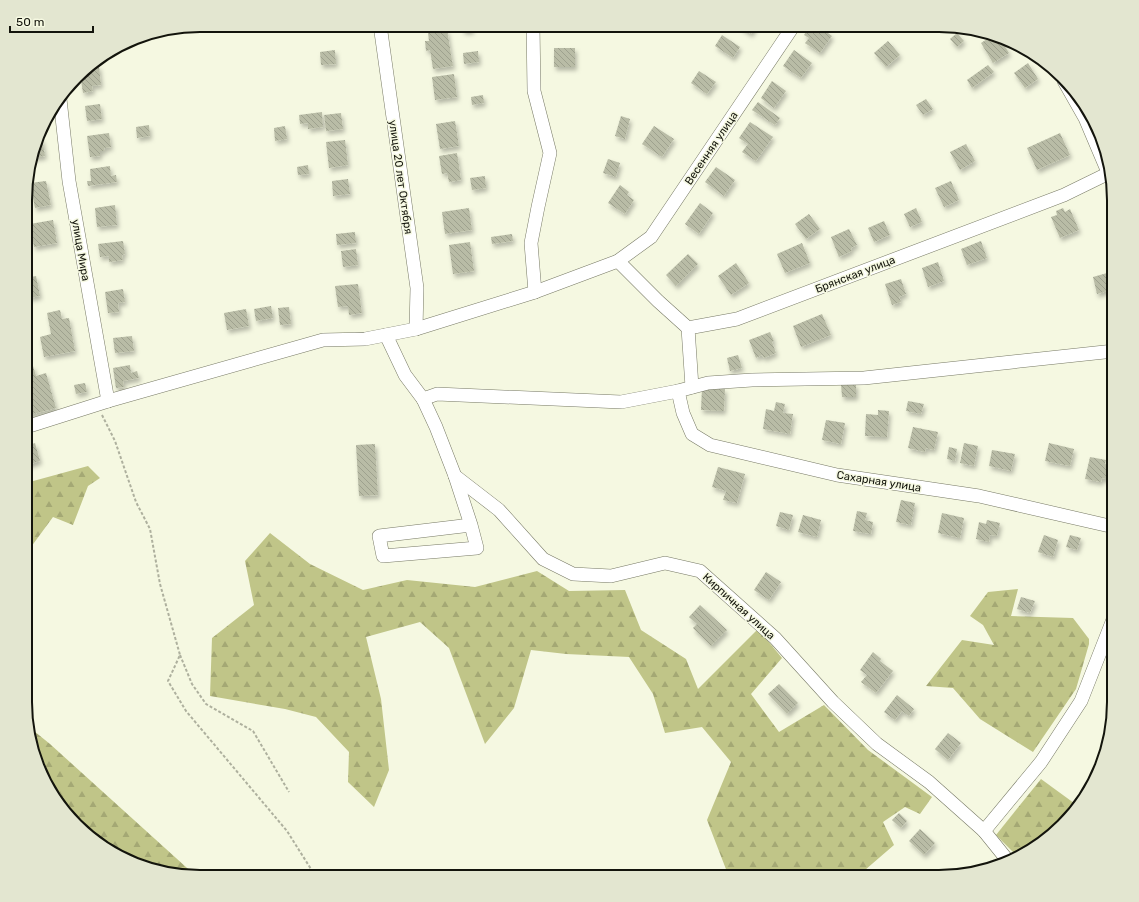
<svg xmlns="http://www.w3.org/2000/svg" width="1139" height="902" font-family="Rubik,sans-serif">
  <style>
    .forest { fill: url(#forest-firs) }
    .building { fill: url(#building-back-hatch); filter: url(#shadow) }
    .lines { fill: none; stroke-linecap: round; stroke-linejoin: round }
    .minor-casing { stroke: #777965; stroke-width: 14 }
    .path { stroke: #aeb09e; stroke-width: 2; stroke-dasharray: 3 2; stroke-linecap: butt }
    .minor { stroke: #fff; stroke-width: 13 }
    .labels { text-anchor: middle; stroke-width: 3; stroke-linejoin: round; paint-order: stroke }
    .street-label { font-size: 11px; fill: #13140c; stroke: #f5f8e1 }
    .rim { fill: none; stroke: #13140c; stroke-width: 2 }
  </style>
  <defs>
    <pattern id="forest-firs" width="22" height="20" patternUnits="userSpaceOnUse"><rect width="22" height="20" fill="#c0c588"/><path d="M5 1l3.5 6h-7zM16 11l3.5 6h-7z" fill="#a4a874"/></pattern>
    <pattern id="building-back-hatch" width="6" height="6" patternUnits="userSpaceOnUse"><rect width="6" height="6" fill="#b9bca6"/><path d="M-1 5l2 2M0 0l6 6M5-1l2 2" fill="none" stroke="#9ea18e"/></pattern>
    <filter id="shadow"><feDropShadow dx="2" dy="3.5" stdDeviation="2" flood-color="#0004"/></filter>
  </defs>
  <rect width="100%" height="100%" fill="#f5f8e1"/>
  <g class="forest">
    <path d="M88,466L100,478L88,486L73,525L53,517L31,547L26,543V483Z"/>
    <path d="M270,533L310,564L363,590L407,580L475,587L537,571L569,591L625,590L641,630L686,659L698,689L758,629L782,658L751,694L779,732L824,705L868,750L932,797L920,814L905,807L883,822L894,845L865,870L868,877H729L707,820L731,762L702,727L665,733L653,694L629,657L566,654L531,650L514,708L485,744L449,648L420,622L366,637L381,699L389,770L374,807L348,782L349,752L316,717L285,709L210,696L212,638L254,605L245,561Z"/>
    <path d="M1018,589L1011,616L1073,618L1089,639V644L1076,689L1033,752L980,719L953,688L926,686L962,640L994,645L983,625L970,616L988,592Z"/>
    <path d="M29,727L50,744L197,877H188L133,864L84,834L43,779Z"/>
    <path d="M1041,779L1078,806L1071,818L1017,856L996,835Z"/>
  </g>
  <g class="building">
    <path d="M462,25H471L472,31H463Z"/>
    <path d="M741,25H756L751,34L740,27Z"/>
    <path d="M810,25H817L832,36L820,53L805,43L809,38L804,35Z"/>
    <path d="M447,30L453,66L433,69L430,50L426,51L425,41H429L428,33Z"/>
    <path d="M957,33L964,41L957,47L950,39Z"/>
    <path d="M722,35L740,47L733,58L715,46Z"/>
    <path d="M993,35L999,37L1009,53L993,63L981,43Z"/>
    <path d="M888,41L900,55L886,67L874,53Z"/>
    <rect x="554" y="48" width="21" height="19"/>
    <path d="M335,50L336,64L321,65L320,52Z"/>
    <path d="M794,50L812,63L801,78L783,66Z"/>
    <path d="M478,51L479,62L464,64L463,53Z"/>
    <path d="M1028,63L1038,79L1025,88L1014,73Z"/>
    <path d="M988,65L994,72L972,88L967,80Z"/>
    <path d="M99,66L101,85L92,86L93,91L83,93L80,74L85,68Z"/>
    <path d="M699,71L716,82L707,94L691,83Z"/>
    <path d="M454,74L457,97L435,100L432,77Z"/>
    <path d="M772,81L786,91L774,108L761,98Z"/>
    <path d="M483,95L484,103L472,105L471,97Z"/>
    <path d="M926,99L933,109L923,115L916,105Z"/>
    <path d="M758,102L780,118L775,125L752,110Z"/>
    <path d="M100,104L102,119L87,121L85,106Z"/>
    <path d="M322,112L323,127L308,129V123L300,124L299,115Z"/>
    <path d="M341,113L343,129L326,131L324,115Z"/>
    <path d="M621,116L630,119L625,139L615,136Z"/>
    <path d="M455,121L459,146L440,149L436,124Z"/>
    <path d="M750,122L773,137L756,161L742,152L748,144L739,138Z"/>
    <path d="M149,125L150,136L137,138L136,127Z"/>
    <path d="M285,126L287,139L275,141L274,128Z"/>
    <path d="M654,126L674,139L662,157L642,144Z"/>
    <path d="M109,133L111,147L104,148L105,151H100V156L90,157L87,136Z"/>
    <path d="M1060,133L1070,155L1037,170L1027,148Z"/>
    <path d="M42,138L45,156L33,158L39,139Z"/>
    <path d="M345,140L348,165L329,168L326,142Z"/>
    <path d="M966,144L975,161L960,170L950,152Z"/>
    <path d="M457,153L461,180L449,182L447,173L442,174L439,156Z"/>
    <path d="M608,159L620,163L616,177L603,173Z"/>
    <path d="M308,165L309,174L298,175L297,167Z"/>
    <path d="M110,166L111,176L116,175L117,182L88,186L87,181H91L90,169Z"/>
    <path d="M716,167L735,180L724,196L705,182Z"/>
    <path d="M485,176L486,188L472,190L470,178Z"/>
    <path d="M348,179L350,194L333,196L332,181Z"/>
    <path d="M46,181L51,205L35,208L30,183Z"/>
    <path d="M951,181L959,200L944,207L935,188Z"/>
    <path d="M620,185L629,192L627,195L634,200L625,214L608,203Z"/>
    <path d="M700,203L713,213L699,234L685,224Z"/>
    <path d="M115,205L117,225L97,227L95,208Z"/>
    <path d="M469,208L472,230L445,234L442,212Z"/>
    <path d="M916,208L922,222L910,227L904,214Z"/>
    <path d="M1063,208L1065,212L1070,209L1079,230L1060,238L1051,217L1057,215L1056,211Z"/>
    <path d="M809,214L820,229L806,239L795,224Z"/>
    <path d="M53,220L57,243L34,247L30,224Z"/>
    <path d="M884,221L890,235L874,242L868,228Z"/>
    <path d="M849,229L857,245L851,248L852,251L839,257L831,237Z"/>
    <path d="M355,232L356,243L337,245L336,234Z"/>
    <path d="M512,234L513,241L492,244L491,237Z"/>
    <path d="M123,241L125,254L122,255L123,260L109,262V256L100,257L98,244Z"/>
    <path d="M981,241L987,258L967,265L961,249Z"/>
    <path d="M470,242L474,271L453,274L449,245Z"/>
    <path d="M802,243L810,263L785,273L777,254Z"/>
    <path d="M356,249L358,265L343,267L341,251Z"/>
    <path d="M688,254L698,264L676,286L666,275Z"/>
    <path d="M938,262L944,281L928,287L922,268Z"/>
    <path d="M736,263L749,283L731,295L718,276Z"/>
    <path d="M1107,273L1111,290L1097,294L1093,277Z"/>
    <path d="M36,276L40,296L29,298L26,278Z"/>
    <path d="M901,279L906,294L899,297L901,302L892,305L885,284Z"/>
    <path d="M358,284L362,313L349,315L348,306L338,307L335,286Z"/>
    <path d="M123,289L125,302L118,303L119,312L108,313L105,292Z"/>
    <path d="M271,306L273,318L256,321L254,309Z"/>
    <path d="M289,307L291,324L280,325L278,308Z"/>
    <path d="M246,309L249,326L227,330L224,313Z"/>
    <path d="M60,310L62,319L69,318L75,351L44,357L40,337L51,334L47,313Z"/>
    <path d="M1114,313V338H1113L1107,314Z"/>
    <path d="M822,314L831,335L801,347L793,326Z"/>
    <path d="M770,332L774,341L772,342L776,353L764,358L762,355L756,358L749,340Z"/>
    <path d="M132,336L134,351L115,353L113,338Z"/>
    <path d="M738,355L742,368L730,371L727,358Z"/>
    <path d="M130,365L131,373L137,371L139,378L123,381L124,387L116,388L113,368Z"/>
    <path d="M33,366L36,376L46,373L56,408L26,416V368Z"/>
    <path d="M85,383L87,392L76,394L74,385Z"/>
    <path d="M841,384H856V397H842Z"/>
    <path d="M702,388L725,389L724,411L701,410Z"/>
    <path d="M908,401L924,404L921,414L906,411Z"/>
    <path d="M776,402L785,404L783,413L793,414L790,434L763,429L766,409L774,411Z"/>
    <path d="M1112,403H1114V422L1111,421Z"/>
    <path d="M878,410L889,411L887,437L865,436L866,414L878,415Z"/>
    <path d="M826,420L845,423L841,444L822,440Z"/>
    <path d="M913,427L938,432L934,450L926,448L925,452L908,448Z"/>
    <path d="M35,443L40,461L28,465L26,459V446Z"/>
    <path d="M964,443L978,446L974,466L960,463Z"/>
    <path d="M1049,443L1074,449L1070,466L1045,461Z"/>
    <path d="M375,444L378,495L359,496L356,445Z"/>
    <path d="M949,447L957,449L955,461L947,459Z"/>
    <path d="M992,450L1015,454L1011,471L989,466Z"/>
    <path d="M1090,457L1106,460L1105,464L1114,466V481L1102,478L1101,482L1085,479Z"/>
    <path d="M718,467L745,474L737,503L723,500L726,491L712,487Z"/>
    <path d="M901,500L915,503L911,525L896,522Z"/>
    <path d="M857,511L867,513L865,520L873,522L871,534L853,531Z"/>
    <path d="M780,512L793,515L789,530L776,526Z"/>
    <path d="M942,513L964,518L960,538L938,533Z"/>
    <path d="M803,515L821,520L817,537L798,532Z"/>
    <path d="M987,520L1000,523L997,536L990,535L989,542L976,539L979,522L986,524Z"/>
    <path d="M1044,535L1058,540L1053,557L1038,552Z"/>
    <path d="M1070,535L1081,538L1077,550L1066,547Z"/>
    <path d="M766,572L781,582L769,600L754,590Z"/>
    <path d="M1021,597L1035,601L1030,613L1017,609Z"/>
    <path d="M700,605L727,630L711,646L693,628L697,624L689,617Z"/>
    <path d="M873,652L881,659L880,661L893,671L876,693L861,682L867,675L860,670Z"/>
    <path d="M779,684L798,703L787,714L768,694Z"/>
    <path d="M897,695L914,709L909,716L902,711L895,720L884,712Z"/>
    <path d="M948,733L961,743L948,760L935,749Z"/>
    <path d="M1092,775L1095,778L1088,789L1084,786Z"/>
    <path d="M899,813L907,821L901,828L892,820Z"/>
    <path d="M920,829L935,843L924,855L909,841Z"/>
  </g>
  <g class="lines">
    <g class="minor-casing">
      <g id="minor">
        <path d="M380,25L417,288L416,329"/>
        <path d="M533,25L534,91L550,153L538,207L531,243L535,292"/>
        <path d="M1064,81L1085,118L1110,177"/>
        <path d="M60,99L69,181L108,401"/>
        <path d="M618,261L658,301L688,328L737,319L1064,195L1109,173"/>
        <path d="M688,328L692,387"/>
        <path d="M386,335L405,375L423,399L437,394L621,402L678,391L708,383L752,380L864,378L1114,351"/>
        <path d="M678,391L683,413L692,434L710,445L837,475L979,496L1114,527"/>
        <path d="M423,399L436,427L455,476L499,510L543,559L573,574L611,576L665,563L700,571L775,638L833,702L877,744L929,782L984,831L1009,862"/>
        <path d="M26,427L108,401L323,340L365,339L416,329L535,292L618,261L651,237L794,25"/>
        <path d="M455,476L471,525L477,548L383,556L379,536L471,525"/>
        <path d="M984,831L1041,762L1081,701L1114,617"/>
      </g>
    </g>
    <g class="path">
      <path d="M102,415L115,441L136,502L150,529L160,584L180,655L168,681L186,711L287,831L316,877"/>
      <path d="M180,655L192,684L206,704L253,731L289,792"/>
    </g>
    <use href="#minor" class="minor"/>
  </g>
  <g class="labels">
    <g class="street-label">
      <text transform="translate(711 148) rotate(-56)" y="4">Весенняя улица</text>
      <text transform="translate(401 177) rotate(82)" y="4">улица 20 лет Октября</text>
      <text transform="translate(81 250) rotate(80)" y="4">улица Мира</text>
      <text transform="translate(855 274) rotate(-21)" y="4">Брянская улица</text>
      <text transform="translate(879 481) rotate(9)" y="4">Сахарная улица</text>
      <text transform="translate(739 606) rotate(42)" y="4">Кирпичная улица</text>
    </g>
  </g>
  <path d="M0 0H1139V902H0ZM200 32H939A168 168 0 0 1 1107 200V702A168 168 0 0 1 939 870H200A168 168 0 0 1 32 702V200A168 168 0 0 1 200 32Z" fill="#e3e6d0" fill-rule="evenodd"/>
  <path class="rim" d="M200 32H939A168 168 0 0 1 1107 200V702A168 168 0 0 1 939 870H200A168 168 0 0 1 32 702V200A168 168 0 0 1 200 32Z"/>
  <path d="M10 26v6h83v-6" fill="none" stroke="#13140c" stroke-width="2"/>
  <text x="16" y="26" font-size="12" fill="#13140c" stroke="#f5f8e1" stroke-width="3" paint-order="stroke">50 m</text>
</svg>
